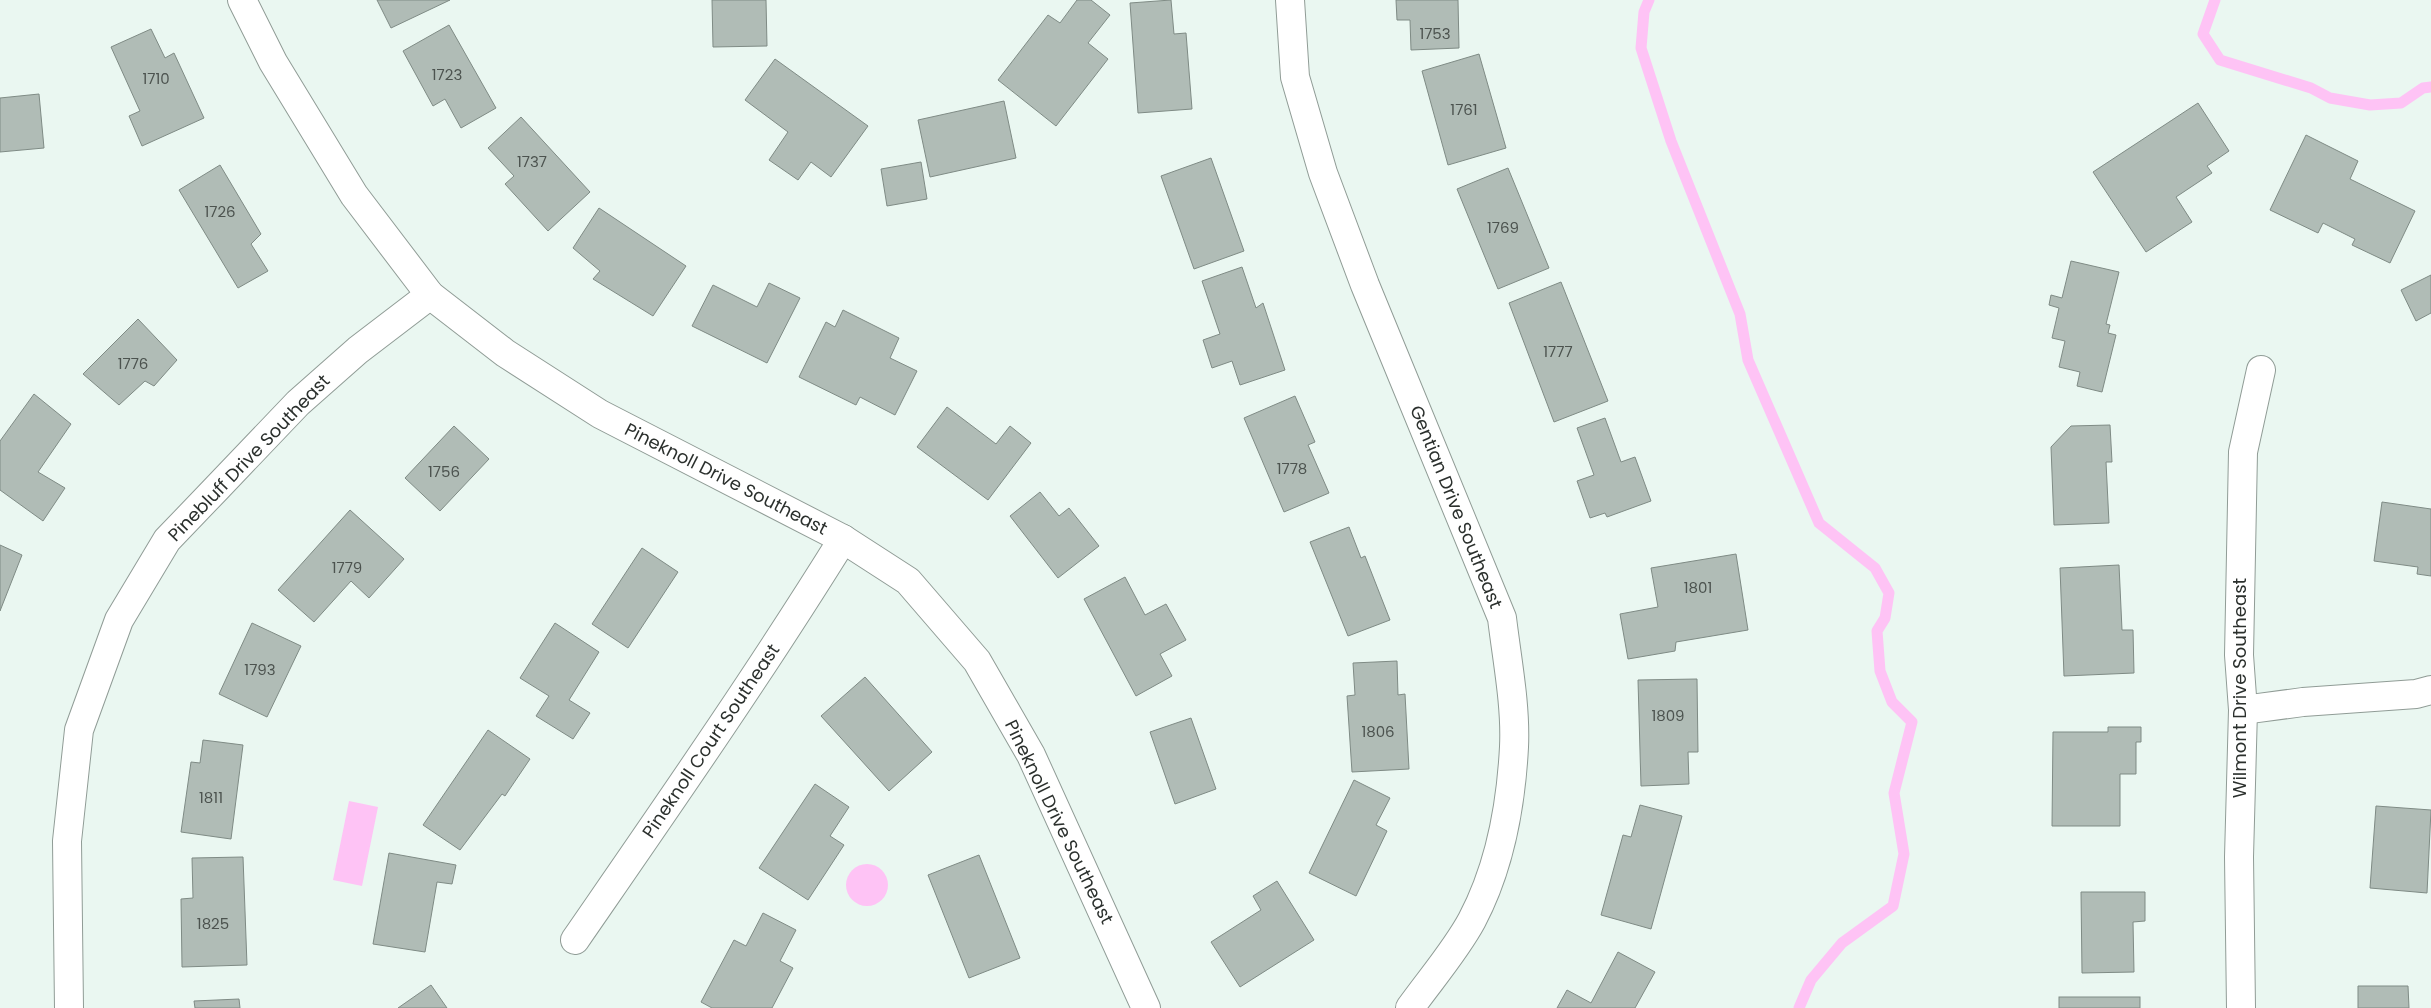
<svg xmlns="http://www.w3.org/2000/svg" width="2431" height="1008" font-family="Poppins,sans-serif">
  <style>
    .water { fill: #fec3f5 }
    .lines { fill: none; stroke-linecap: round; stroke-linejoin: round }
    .stream { stroke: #fec3f5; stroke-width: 11 }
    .building { fill: #b0bcb6; stroke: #7f8b85 }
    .minor-casing { stroke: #909c96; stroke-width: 30 }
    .minor { stroke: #fff; stroke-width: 28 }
    .labels { text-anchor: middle; stroke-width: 4; stroke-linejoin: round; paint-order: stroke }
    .number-label { font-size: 15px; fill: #4c534f }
    .street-label { font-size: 18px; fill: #2b302d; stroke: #fff }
  </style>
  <rect width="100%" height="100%" fill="#eaf7f1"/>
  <g class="water">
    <path d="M349,801L378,807L362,886L333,880Z"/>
    <circle cx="867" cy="885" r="21"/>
  </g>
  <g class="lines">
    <g class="stream">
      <path d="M1649,0L1644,12L1641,48L1671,141L1740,314L1748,360L1819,523L1875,568L1889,593L1885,618L1877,631L1880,671L1892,702L1912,722L1894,793L1904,854L1893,906L1842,943L1811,980L1799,1008"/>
      <path d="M2215,0L2203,34L2220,60L2311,88L2330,98L2370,105L2401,103L2423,88L2431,87"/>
    </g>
  </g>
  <g class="building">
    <path d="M377,0H450L391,28Z"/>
    <path d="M712,0H766L767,46L713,47Z"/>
    <path d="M1077,0H1091L1110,15L1088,43L1108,59L1056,126L998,80L1048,15L1060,23Z"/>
    <path d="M1171,0L1174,34L1186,33L1192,109L1138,113L1130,3Z"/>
    <path d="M1396,0H1458L1459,48L1411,50L1410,20H1397Z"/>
    <path d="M449,25L496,108L461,128L445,99L433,106L403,51Z"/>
    <path d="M151,29L165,58L174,53L204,118L142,146L129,116L140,111L111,47Z"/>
    <path d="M1479,54L1506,148L1448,165L1422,71Z"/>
    <path d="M775,59L868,126L831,177L811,162L798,180L769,160L788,132L745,100Z"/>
    <path d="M39,94L44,148L0,152V98Z"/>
    <path d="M1004,101L1016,158L930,177L918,120Z"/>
    <path d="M2198,103L2229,151L2207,166L2212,173L2176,197L2192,222L2146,252L2093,172Z"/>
    <path d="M521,117L590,192L548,231L505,184L514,176L488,148Z"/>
    <path d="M2306,135L2358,161L2350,179L2415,211L2390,263L2352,245L2355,239L2323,223L2318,233L2270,210Z"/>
    <path d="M1211,158L1244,251L1194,269L1161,176Z"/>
    <path d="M921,162L927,199L887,206L881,169Z"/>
    <path d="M220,165L261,234L251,244L268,271L238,288L179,190Z"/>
    <path d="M1508,168L1549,268L1498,289L1457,189Z"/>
    <path d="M599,208L686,266L653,316L593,279L600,271L573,248Z"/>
    <path d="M2071,261L2119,272L2106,324L2110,325L2108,333L2116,335L2102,392L2077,386L2080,372L2059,367L2065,341L2052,338L2059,308L2049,305L2051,295L2062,298Z"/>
    <path d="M1242,267L1256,308L1263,303L1285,370L1240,385L1232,361L1212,368L1203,340L1220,334L1202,281Z"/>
    <path d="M2431,275V313L2416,321L2401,290Z"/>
    <path d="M1561,282L1608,401L1554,422L1509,303Z"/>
    <path d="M769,283L800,298L767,363L692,326L713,285L757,307Z"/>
    <path d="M843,310L899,338L890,358L917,371L895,415L860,397L856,405L799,377L826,322L835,327Z"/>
    <path d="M138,319L177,360L154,386L145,381L119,405L83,374Z"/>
    <path d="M34,394L71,424L38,472L65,488L43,521L0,490V441Z"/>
    <path d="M1295,396L1315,442L1308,445L1329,493L1284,512L1244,418Z"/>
    <path d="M947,407L996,444L1010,426L1031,443L988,500L917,447Z"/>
    <path d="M1605,418L1621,462L1635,457L1651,501L1607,517L1605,513L1590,518L1577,481L1594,475L1577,428Z"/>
    <path d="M2110,425L2112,462H2106L2109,523L2054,525L2051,447L2071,426Z"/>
    <path d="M454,426L489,459L440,511L405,478Z"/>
    <path d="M1040,492L1059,516L1069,508L1099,546L1058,578L1010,516Z"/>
    <path d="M2382,502L2431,509V576L2417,574L2418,567L2374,561Z"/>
    <path d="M350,510L404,559L369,598L351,581L314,622L278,590Z"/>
    <path d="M1349,527L1361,558L1365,556L1390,620L1348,636L1310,542Z"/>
    <path d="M0,545L22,555L0,611Z"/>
    <path d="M642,548L678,572L628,648L592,624Z"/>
    <path d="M1736,554L1748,630L1676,642L1675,651L1628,659L1620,614L1658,607L1651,568Z"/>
    <path d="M2119,565L2122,630H2133L2134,673L2064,676L2060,568Z"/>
    <path d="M1125,577L1145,615L1166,604L1186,640L1160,654L1172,676L1136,696L1084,599Z"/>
    <path d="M252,623L301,646L267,717L219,694Z"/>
    <path d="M555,623L599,652L569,700L590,713L573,739L536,716L549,696L520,678Z"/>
    <path d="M1397,661L1398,695L1405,694L1409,769L1352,772L1347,696L1355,695L1353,663Z"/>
    <path d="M865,677L932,752L889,791L821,716Z"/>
    <path d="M1697,679L1698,752H1688L1689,784L1641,786L1638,680Z"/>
    <path d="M1191,718L1216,789L1175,804L1150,732Z"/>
    <path d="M2108,727H2141V742H2136V774H2120V826H2052L2053,732H2108Z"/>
    <path d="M488,730L530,759L505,796L502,794L460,850L423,825Z"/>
    <path d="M203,740L243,745L231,839L181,832L191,762L200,763Z"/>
    <path d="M1354,780L1390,798L1376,825L1387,831L1356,896L1309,873Z"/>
    <path d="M815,784L849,807L830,836L844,845L808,900L759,868Z"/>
    <path d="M1640,805L1682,816L1651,929L1601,915L1623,835L1631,837Z"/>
    <path d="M2376,806L2431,810L2427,893L2370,888Z"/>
    <path d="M389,853L456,865L452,884L437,882L425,952L373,944Z"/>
    <path d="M979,855L1020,958L969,978L928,875Z"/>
    <path d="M243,857L247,965L182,967L181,899L193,898L192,858Z"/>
    <path d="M1277,881L1314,940L1240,987L1211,942L1261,910L1253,896Z"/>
    <path d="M2081,892H2145V921L2133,922L2134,972L2082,973Z"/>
    <path d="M763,913L796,930L780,961L793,968L772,1008H712L701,1002L734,940L746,946Z"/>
    <path d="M1618,952L1655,972L1635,1008H1557L1567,990L1591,1003Z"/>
    <path d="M431,985L447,1008H398Z"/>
    <path d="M2358,986H2408L2409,1008H2358Z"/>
    <rect x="2059" y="997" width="81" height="11"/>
    <path d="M239,999L240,1008H195L194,1001Z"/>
  </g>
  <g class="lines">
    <g class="minor-casing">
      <g id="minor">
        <path d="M242,0L273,62L354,195L430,295L505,353L600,414L843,539L908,581L977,661L1031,755L1146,1008"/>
        <path d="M1290,0L1295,77L1323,173L1365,285L1502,618C1507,660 1516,705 1514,747C1511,805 1499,869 1472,920C1456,950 1430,980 1410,1008"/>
        <path d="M2243,710L2303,702L2416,694L2431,690"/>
        <path d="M575,940C666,808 758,676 843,539"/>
        <path d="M69,1008L67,841L79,730L119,620L167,540L215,490L298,403L358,350L430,295"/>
        <path d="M2241,1008L2239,857L2243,710L2239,655L2243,452L2261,370"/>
      </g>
    </g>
    <use href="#minor" class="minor"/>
  </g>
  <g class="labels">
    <g class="number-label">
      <text x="1435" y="39">1753</text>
      <text x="447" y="80">1723</text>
      <text x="156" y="84">1710</text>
      <text x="1464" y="115">1761</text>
      <text x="532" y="167">1737</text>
      <text x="220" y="217">1726</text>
      <text x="1503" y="233">1769</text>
      <text x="1558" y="357">1777</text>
      <text x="133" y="369">1776</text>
      <text x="1292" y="474">1778</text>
      <text x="444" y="477">1756</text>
      <text x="347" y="573">1779</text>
      <text x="1698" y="593">1801</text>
      <text x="260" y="675">1793</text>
      <text x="1668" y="721">1809</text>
      <text x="1378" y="737">1806</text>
      <text x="211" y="803">1811</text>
      <text x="213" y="929">1825</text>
    </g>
    <g class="street-label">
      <text transform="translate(249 458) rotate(-46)" y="6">Pinebluff Drive Southeast</text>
      <text transform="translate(726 479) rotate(27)" y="6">Pineknoll Drive Southeast</text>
      <text transform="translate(1456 507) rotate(68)" y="6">Gentian Drive Southeast</text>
      <text transform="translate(2240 688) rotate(-90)" y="6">Wilmont Drive Southeast</text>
      <text transform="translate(711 741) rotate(-56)" y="6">Pineknoll Court Southeast</text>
      <text transform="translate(1059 822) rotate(64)" y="6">Pineknoll Drive Southeast</text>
    </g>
  </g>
</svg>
